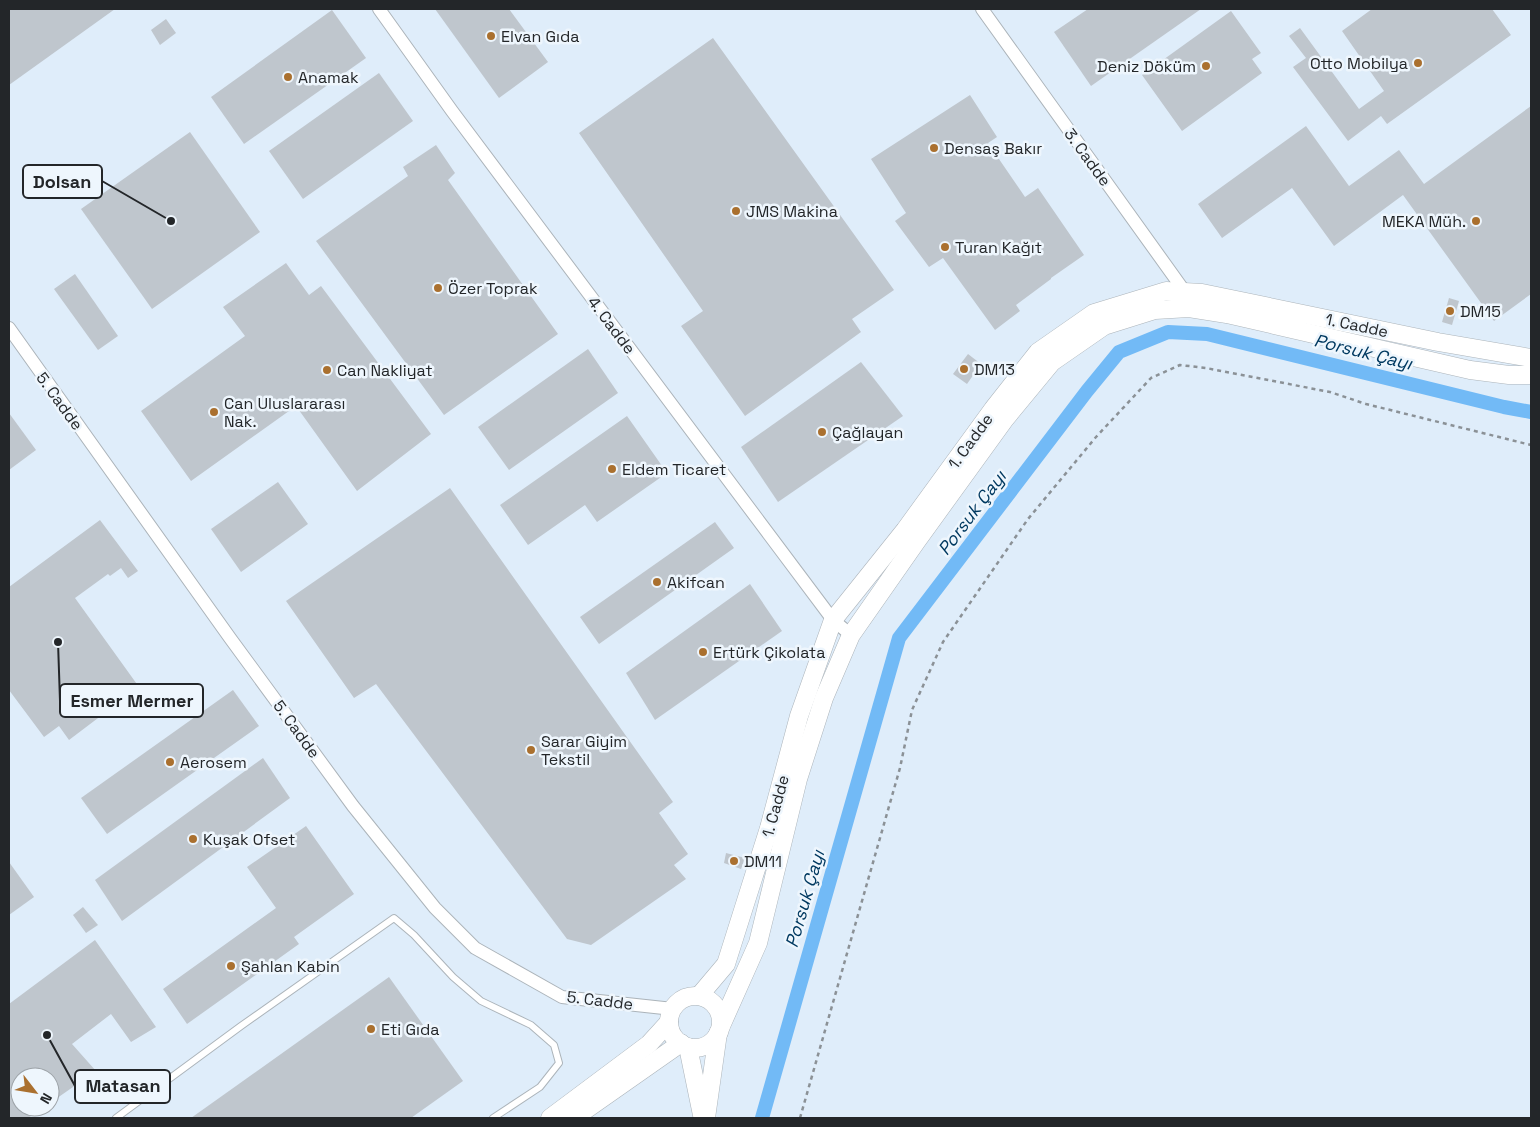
<svg xmlns="http://www.w3.org/2000/svg" width="1540" height="1127" font-family="'Space Grotesk',sans-serif">
  <style>
    .built { fill: #dfedfa; fill-rule: evenodd }
    .lines { fill: none; stroke-linecap: round; stroke-linejoin: round }
    .canal { stroke: #72baf6; stroke-width: 14 }
    .building { fill: #bfc6cd }
    .lane-casing { stroke: #acb4ba; stroke-width: 8 }
    .street-casing { stroke: #acb4ba; stroke-width: 14 }
    .secondary-casing { stroke: #acb4ba; stroke-width: 19 }
    .path { stroke: #8b9196; stroke-width: 2.5; stroke-dasharray: 4 4; stroke-linecap: butt }
    .lane { stroke: #fff; stroke-width: 6 }
    .street { stroke: #fff; stroke-width: 12 }
    .secondary { stroke: #fff; stroke-width: 18 }
    .poi-dot { fill: #aa702f; stroke: #eef6fd; stroke-width: 2 }
    .labels { text-anchor: middle; stroke-width: 5; stroke-linejoin: round; paint-order: stroke }
    .poi-label { font-size: 16px; fill: #232629; stroke: #eef6fd; text-anchor: start }
    .street-label { font-size: 16px; fill: #232629; stroke: #eef6fd }
    .water-label { font-size: 18px; font-style: italic; fill: #003960; stroke: #eef6fd }
    .leader { fill: none; stroke: #232629; stroke-width: 2 }
    .callout-dot { fill: #232629; stroke: #eef6fd; stroke-width: 2 }
    .callout { fill: #eef6fd; stroke: #232629; stroke-width: 2 }
    .callout-label { font-size: 18px; text-anchor: middle; font-weight: bold; fill: #232629 }
  </style>
  <rect width="100%" height="100%" fill="#eef6fd"/>
  <path class="built" d="M9,9H1531V1118H9ZM20,1077H50V1107H20Z"/>
  <g class="lines">
    <path class="canal" d="M762,1118L899,638L1087,391L1119,352L1168,332L1207,334L1504,407L1531,412"/>
  </g>
  <g class="building">
    <path d="M9,9H115L9,85Z"/>
    <path d="M435,9H509L548,62L499,98Z"/>
    <path d="M1088,9H1201L1091,86L1054,32Z"/>
    <path d="M1372,9H1492L1511,35L1387,124L1381,116L1348,141L1293,67L1306,58L1289,36L1300,28L1359,109L1384,91L1342,31Z"/>
    <path d="M332,10L366,58L244,144L211,97Z"/>
    <path d="M1231,11L1261,53L1252,59L1262,73L1182,131L1142,75Z"/>
    <path d="M166,19L176,33L160,45L151,30Z"/>
    <path d="M713,38L894,290L852,319L861,332L745,416L681,326L703,311L579,133Z"/>
    <path d="M379,73L413,121L303,199L269,151Z"/>
    <path d="M970,95L997,137L988,143L1025,197L1038,188L1084,255L1051,278V279L1016,305L1020,311L995,330L943,258L929,267L895,221L906,213L871,159Z"/>
    <path d="M1531,106V294L1494,321L1403,195L1334,246L1292,188L1222,238L1198,204L1306,126L1349,186L1399,150L1424,184Z"/>
    <path d="M190,132L260,232L152,309L81,209Z"/>
    <path d="M436,145L455,173L448,180L558,334L444,415L316,241L408,176L403,167Z"/>
    <path d="M286,263L309,295L321,286L431,434L357,491L296,406L191,481L141,411L245,336L223,307Z"/>
    <path d="M75,274L118,336L98,350L54,289Z"/>
    <path d="M1449,298L1459,301L1452,325L1442,322Z"/>
    <path d="M588,349L618,393L509,470L478,427Z"/>
    <path d="M968,354L981,364L967,384L953,374Z"/>
    <path d="M861,362L903,416L778,502L741,447Z"/>
    <path d="M9,413L36,450L9,470Z"/>
    <path d="M627,416L667,473L597,522L585,505L528,545L500,505Z"/>
    <path d="M278,482L308,524L241,572L211,529Z"/>
    <path d="M450,488L673,802L659,813L688,854L674,865L686,879L591,945L567,939L376,684L354,698L286,601Z"/>
    <path d="M100,520L138,571L128,578L121,568L110,576L108,574L75,598L139,687L69,740L59,726L44,737L9,690V587Z"/>
    <path d="M715,522L734,548L599,644L580,617Z"/>
    <path d="M750,584L782,631L655,720L626,673Z"/>
    <path d="M233,690L259,726L107,834L81,798Z"/>
    <path d="M263,758L290,798L122,921L95,880Z"/>
    <path d="M306,826L354,894L294,937L299,944L187,1024L163,989L276,908L247,867Z"/>
    <path d="M726,853L745,858L741,869L724,863Z"/>
    <path d="M9,862L34,897L9,915Z"/>
    <path d="M83,907L98,925L86,933L73,915Z"/>
    <path d="M95,940L156,1027L131,1042L111,1014L72,1044L96,1071L50,1103V1077H20V1107H45L28,1118H9V1004Z"/>
    <path d="M389,977L463,1081L411,1118H191Z"/>
  </g>
  <g class="lines">
    <g class="lane-casing">
      <path id="lane" d="M116,1118L241,1026L394,918L414,935L453,977L481,1001L531,1025L554,1045L559,1063L540,1087L493,1118"/>
    </g>
    <g class="street-casing">
      <g id="street">
        <path d="M379,9L452,111L833,620L851,635"/>
        <path d="M982,9L1185,292L1186,296"/>
        <path d="M9,328L230,638L353,806L435,908L475,948L562,997L673,1009"/>
      </g>
    </g>
    <g class="secondary-casing">
      <g id="secondary">
        <path d="M699,996L726,964L769,828L799,716L833,620L905,530L993,409L1038,352L1094,313L1166,291L1202,293L1438,342L1531,358"/>
        <circle cx="695" cy="1022" r="26"/>
        <path d="M721,1026L758,943L798,779L824,698L851,635L916,542L1005,419L1052,362L1104,326L1155,310L1189,308L1227,314L1470,370L1509,375H1531"/>
        <path d="M688,1047L702,1115"/>
        <path d="M550,1118L649,1044L669,1022"/>
        <path d="M574,1118L681,1043"/>
        <path d="M706,1118L718,1033"/>
      </g>
    </g>
    <path class="path" d="M800,1118L900,768L912,710L943,642L1028,519L1096,437L1151,378L1180,365L1206,368L1330,392L1366,404L1531,445"/>
    <use href="#lane" class="lane"/>
    <use href="#street" class="street"/>
    <use href="#secondary" class="secondary"/>
  </g>
  <g class="poi-dot">
    <circle cx="491" cy="36" r="5"/>
    <circle cx="1418" cy="63" r="5"/>
    <circle cx="1206" cy="66" r="5"/>
    <circle cx="288" cy="77" r="5"/>
    <circle cx="934" cy="148" r="5"/>
    <circle cx="736" cy="211" r="5"/>
    <circle cx="1476" cy="221" r="5"/>
    <circle cx="945" cy="247" r="5"/>
    <circle cx="438" cy="288" r="5"/>
    <circle cx="1450" cy="311" r="5"/>
    <circle cx="964" cy="369" r="5"/>
    <circle cx="327" cy="370" r="5"/>
    <circle cx="214" cy="412" r="5"/>
    <circle cx="822" cy="432" r="5"/>
    <circle cx="612" cy="469" r="5"/>
    <circle cx="657" cy="582" r="5"/>
    <circle cx="703" cy="652" r="5"/>
    <circle cx="531" cy="750" r="5"/>
    <circle cx="170" cy="762" r="5"/>
    <circle cx="193" cy="839" r="5"/>
    <circle cx="734" cy="861" r="5"/>
    <circle cx="231" cy="966" r="5"/>
    <circle cx="371" cy="1029" r="5"/>
  </g>
  <g class="labels">
    <g class="poi-label">
      <text x="501" y="42">Elvan Gıda</text>
      <text x="1408" y="69" text-anchor="end">Otto Mobilya</text>
      <text x="1196" y="72" text-anchor="end">Deniz Döküm</text>
      <text x="298" y="83">Anamak</text>
      <text x="944" y="154">Densaş Bakır</text>
      <text x="746" y="217">JMS Makina</text>
      <text x="1466" y="227" text-anchor="end">MEKA Müh.</text>
      <text x="955" y="253">Turan Kağıt</text>
      <text x="448" y="294">Özer Toprak</text>
      <text x="1460" y="317">DM15</text>
      <text x="974" y="375">DM13</text>
      <text x="337" y="376">Can Nakliyat</text>
      <text x="224" y="409">Can Uluslararası<tspan x="224" dy="18">Nak.</tspan></text>
      <text x="832" y="438">Çağlayan</text>
      <text x="622" y="475">Eldem Ticaret</text>
      <text x="667" y="588">Akifcan</text>
      <text x="713" y="658">Ertürk Çikolata</text>
      <text x="541" y="747">Sarar Giyim<tspan x="541" dy="18">Tekstil</tspan></text>
      <text x="180" y="768">Aerosem</text>
      <text x="203" y="845">Kuşak Ofset</text>
      <text x="744" y="867">DM11</text>
      <text x="241" y="972">Şahlan Kabin</text>
      <text x="381" y="1035">Eti Gıda</text>
    </g>
    <g class="street-label">
      <text transform="translate(1088 157) rotate(54)" y="6">3. Cadde</text>
      <text transform="translate(612 325) rotate(53)" y="6">4. Cadde</text>
      <text transform="translate(1357 325) rotate(12)" y="6">1. Cadde</text>
      <text transform="translate(60 401) rotate(54)" y="6">5. Cadde</text>
      <text transform="translate(970 441) rotate(-54)" y="6">1. Cadde</text>
      <text transform="translate(297 729) rotate(54)" y="6">5. Cadde</text>
      <text transform="translate(775 806) rotate(-75)" y="6">1. Cadde</text>
      <text transform="translate(600 1000) rotate(7)" y="6">5. Cadde</text>
    </g>
    <g class="water-label">
      <text transform="translate(1363 352) rotate(14)" y="6">Porsuk Çayı</text>
      <text transform="translate(972 513) rotate(-53)" y="6">Porsuk Çayı</text>
      <text transform="translate(805 899) rotate(-74)" y="6">Porsuk Çayı</text>
    </g>
  </g>
  <path class="leader" d="M171 221L102 181M58 642L60 701M47 1035L75 1086"/>
  <g class="callout-dot">
    <circle cx="171" cy="221" r="5"/>
    <circle cx="58" cy="642" r="5"/>
    <circle cx="47" cy="1035" r="5"/>
  </g>
  <g class="callout">
    <rect x="23" y="165" width="79" height="33" rx="5"/>
    <rect x="60" y="684" width="143" height="33" rx="5"/>
    <rect x="75" y="1070" width="95" height="33" rx="5"/>
  </g>
  <g class="callout-label">
    <text x="62" y="188">Dolsan</text>
    <text x="132" y="707">Esmer Mermer</text>
    <text x="123" y="1092">Matasan</text>
  </g>
  <rect width="1540" height="1127" fill="none" stroke="#232629" stroke-width="20"/>
  <g transform="translate(35 1092) rotate(121)"><circle r="24" fill="#eef6fd" stroke="#9da3a8"/>
  <path d="M0-4L9 19L0 12L-9 19Z" fill="#aa702f"/>
  <text y="-8" font-size="14" font-weight="bold" text-anchor="middle" fill="#232629">N</text>
  </g>
</svg>
